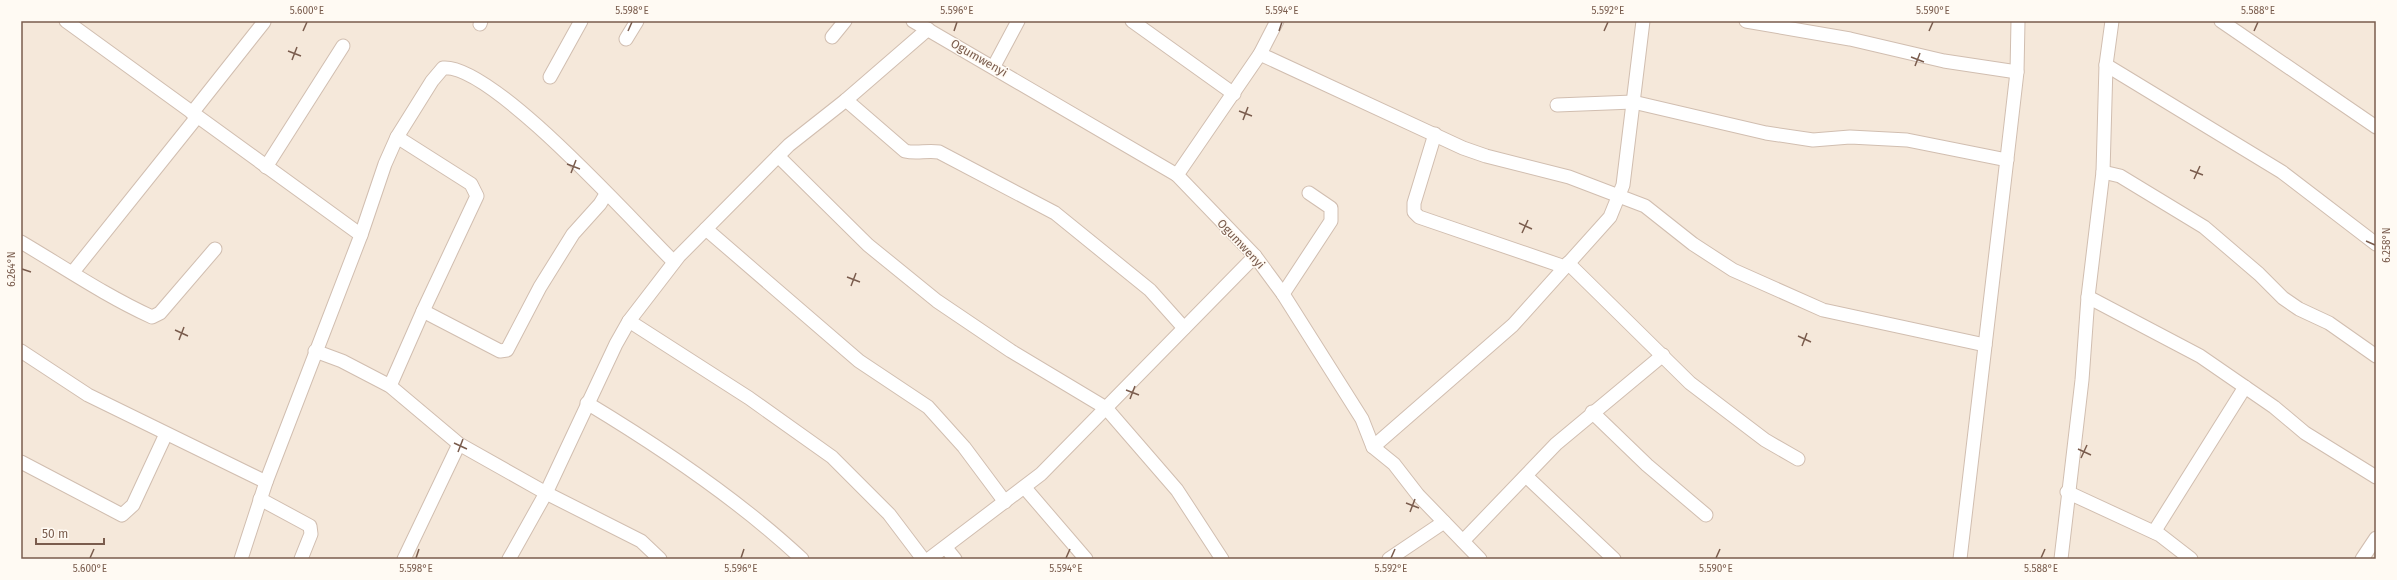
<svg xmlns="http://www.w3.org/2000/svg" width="2397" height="580" font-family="'Fira Sans',sans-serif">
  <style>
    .residential { fill: #f5e8da }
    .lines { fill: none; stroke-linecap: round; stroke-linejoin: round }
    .minor-casing { stroke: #d1beb0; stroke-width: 15 }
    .minor { stroke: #fff; stroke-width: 13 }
    .ticks { fill: none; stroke: #7a5c4d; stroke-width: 1.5 }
    .labels { text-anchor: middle; stroke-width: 3; stroke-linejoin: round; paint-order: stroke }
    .street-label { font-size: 12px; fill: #7a5c4d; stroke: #fffaf3 }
    .neatline { fill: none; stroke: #7a5c4d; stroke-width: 1.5 }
    .ticks-label { font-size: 10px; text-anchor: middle; fill: #7a5c4d }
  </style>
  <rect width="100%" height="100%" fill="#fdf6ec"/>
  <rect class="residential" x="21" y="21" width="2355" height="538"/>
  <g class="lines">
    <g class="minor-casing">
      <g id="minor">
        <path d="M66,21L361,235"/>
        <path d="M913,21L1177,175L1255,256L1283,294L1362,419L1373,447L1394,464L1418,495L1480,559"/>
        <path d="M1132,21L1234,94"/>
        <path d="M1746,21L1850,39L1944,61L2017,72"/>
        <path d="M2221,21L2376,127"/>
        <path d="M480,24L481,21"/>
        <path d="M832,37L845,21"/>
        <path d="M626,39L637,21"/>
        <path d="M1260,54L1463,148L1486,156L1569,177L1645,206L1693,244L1733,270L1823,310L1985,345"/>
        <path d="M2106,65L2282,172L2376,244"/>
        <path d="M994,66L1018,21"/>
        <path d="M550,77L581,21"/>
        <path d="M846,100L905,151C917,154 926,150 939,152L1055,213L1150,290L1184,328"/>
        <path d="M1557,105L1633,102L1766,133L1813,140L1850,137L1907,140L2007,160"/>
        <path d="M192,113L264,22"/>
        <path d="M1435,134L1414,203V212L1419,217L1565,267"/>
        <path d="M778,156L868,245L937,301L1011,351L1106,408L1177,490L1222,559"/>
        <path d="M266,167L343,46"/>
        <path d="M2103,172L2120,176L2204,227L2259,274L2283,298L2299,309L2329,323L2376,356"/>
        <path d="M1177,175L1260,54L1277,21"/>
        <path d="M706,229L859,361L928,407L964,447L1005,502"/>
        <path d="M21,242C65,268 106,296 152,317L160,313L215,249"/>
        <path d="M1568,263L1690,383L1765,440L1798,459"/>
        <path d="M73,272L197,117"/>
        <path d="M1283,294L1331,221V208L1309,193"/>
        <path d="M2088,297L2200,356L2274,407L2305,433L2376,477"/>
        <path d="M423,311L500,351L507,350L540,287L573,234L600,204L606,194"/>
        <path d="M629,321L749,398L832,457L889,514L923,559"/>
        <path d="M21,351L88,395L266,482"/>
        <path d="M315,351L342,361L390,386L459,444L546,493L641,541L660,559"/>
        <path d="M390,386L423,311L477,196L471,184L397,137"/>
        <path d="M587,403C660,447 740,501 802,559"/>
        <path d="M1592,412L1647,465L1706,515"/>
        <path d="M1373,447L1513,325L1610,217L1623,185L1643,21"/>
        <path d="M21,462L122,515L133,505L166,434"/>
        <path d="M1526,476L1614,559"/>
        <path d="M1025,488L1086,559"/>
        <path d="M2067,492L2160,535L2191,559"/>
        <path d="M260,499L310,526L311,534L301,559"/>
        <path d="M2154,532L2245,387"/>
        <path d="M1463,541L1556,444L1663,355"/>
        <path d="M946,548L955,559"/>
        <path d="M241,559L266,482L361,235L385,164L397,137L432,81L443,68C492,63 635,224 674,262"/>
        <path d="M404,559L459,444"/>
        <path d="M509,559L546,493L616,344L629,321L679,256L789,145L846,100L928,29"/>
        <path d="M929,559L1041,474L1255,256"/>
        <path d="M1389,559L1444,522"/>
        <path d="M1960,559L2008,150L2017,72L2018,21"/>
        <path d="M2061,559L2082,380L2088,297L2103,172L2106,65L2112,21"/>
        <path d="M2362,559L2376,538"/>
      </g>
    </g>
    <use href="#minor" class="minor"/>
  </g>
  <path class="ticks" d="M303,31L307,22M628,31L632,22M954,31L957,22M1279,31L1282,22M1604,31L1608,22M1929,31L1933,22M2254,31L2258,22M288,51L301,56M1911,57L1924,62M292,60L297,47M1915,66L1920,53M1239,111L1252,116M1243,120L1248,107M567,164L580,169M2190,170L2203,175M571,173L576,160M2194,179L2200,166M1519,223L1532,229M1522,233L1528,220M2366,241L2375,245M22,269L31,272M847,277L860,282M851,286L856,273M175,330L188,336M1798,336L1811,342M179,340L184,327M1802,346L1807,333M1126,390L1139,395M1130,399L1135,386M454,443L467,449M2078,449L2091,455M458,452L463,439M2081,458L2087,445M1406,503L1419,508M1410,512L1415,499M90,558L94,549M416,558L419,549M741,558L744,549M1066,558L1070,549M1391,558L1395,549M1716,558L1720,549M2041,558L2045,549"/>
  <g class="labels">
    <g class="street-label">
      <text transform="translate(979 58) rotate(30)" y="4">Ogumwenyi</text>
      <text transform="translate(1241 244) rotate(47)" y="4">Ogumwenyi</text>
    </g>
  </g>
  <rect width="2397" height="580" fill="none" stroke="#fffaf3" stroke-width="44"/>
  <path d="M36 538v6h68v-6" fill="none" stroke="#7a5c4d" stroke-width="2"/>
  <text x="42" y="538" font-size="12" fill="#7a5c4d" stroke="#fffaf3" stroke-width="3" paint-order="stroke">50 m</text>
  <rect x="22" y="22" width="2353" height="536" class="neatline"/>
  <g class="ticks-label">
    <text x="307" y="14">5.600°E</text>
    <text x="632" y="14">5.598°E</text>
    <text x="957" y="14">5.596°E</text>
    <text x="1282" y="14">5.594°E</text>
    <text x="1608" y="14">5.592°E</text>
    <text x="1933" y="14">5.590°E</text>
    <text x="2258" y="14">5.588°E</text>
    <text transform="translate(2386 245) rotate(-90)" y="4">6.258°N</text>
    <text transform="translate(11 269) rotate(-90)" y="4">6.264°N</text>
    <text x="90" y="572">5.600°E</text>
    <text x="416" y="572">5.598°E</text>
    <text x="741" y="572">5.596°E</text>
    <text x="1066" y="572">5.594°E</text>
    <text x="1391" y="572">5.592°E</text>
    <text x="1716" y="572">5.590°E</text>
    <text x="2041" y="572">5.588°E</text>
  </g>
</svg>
